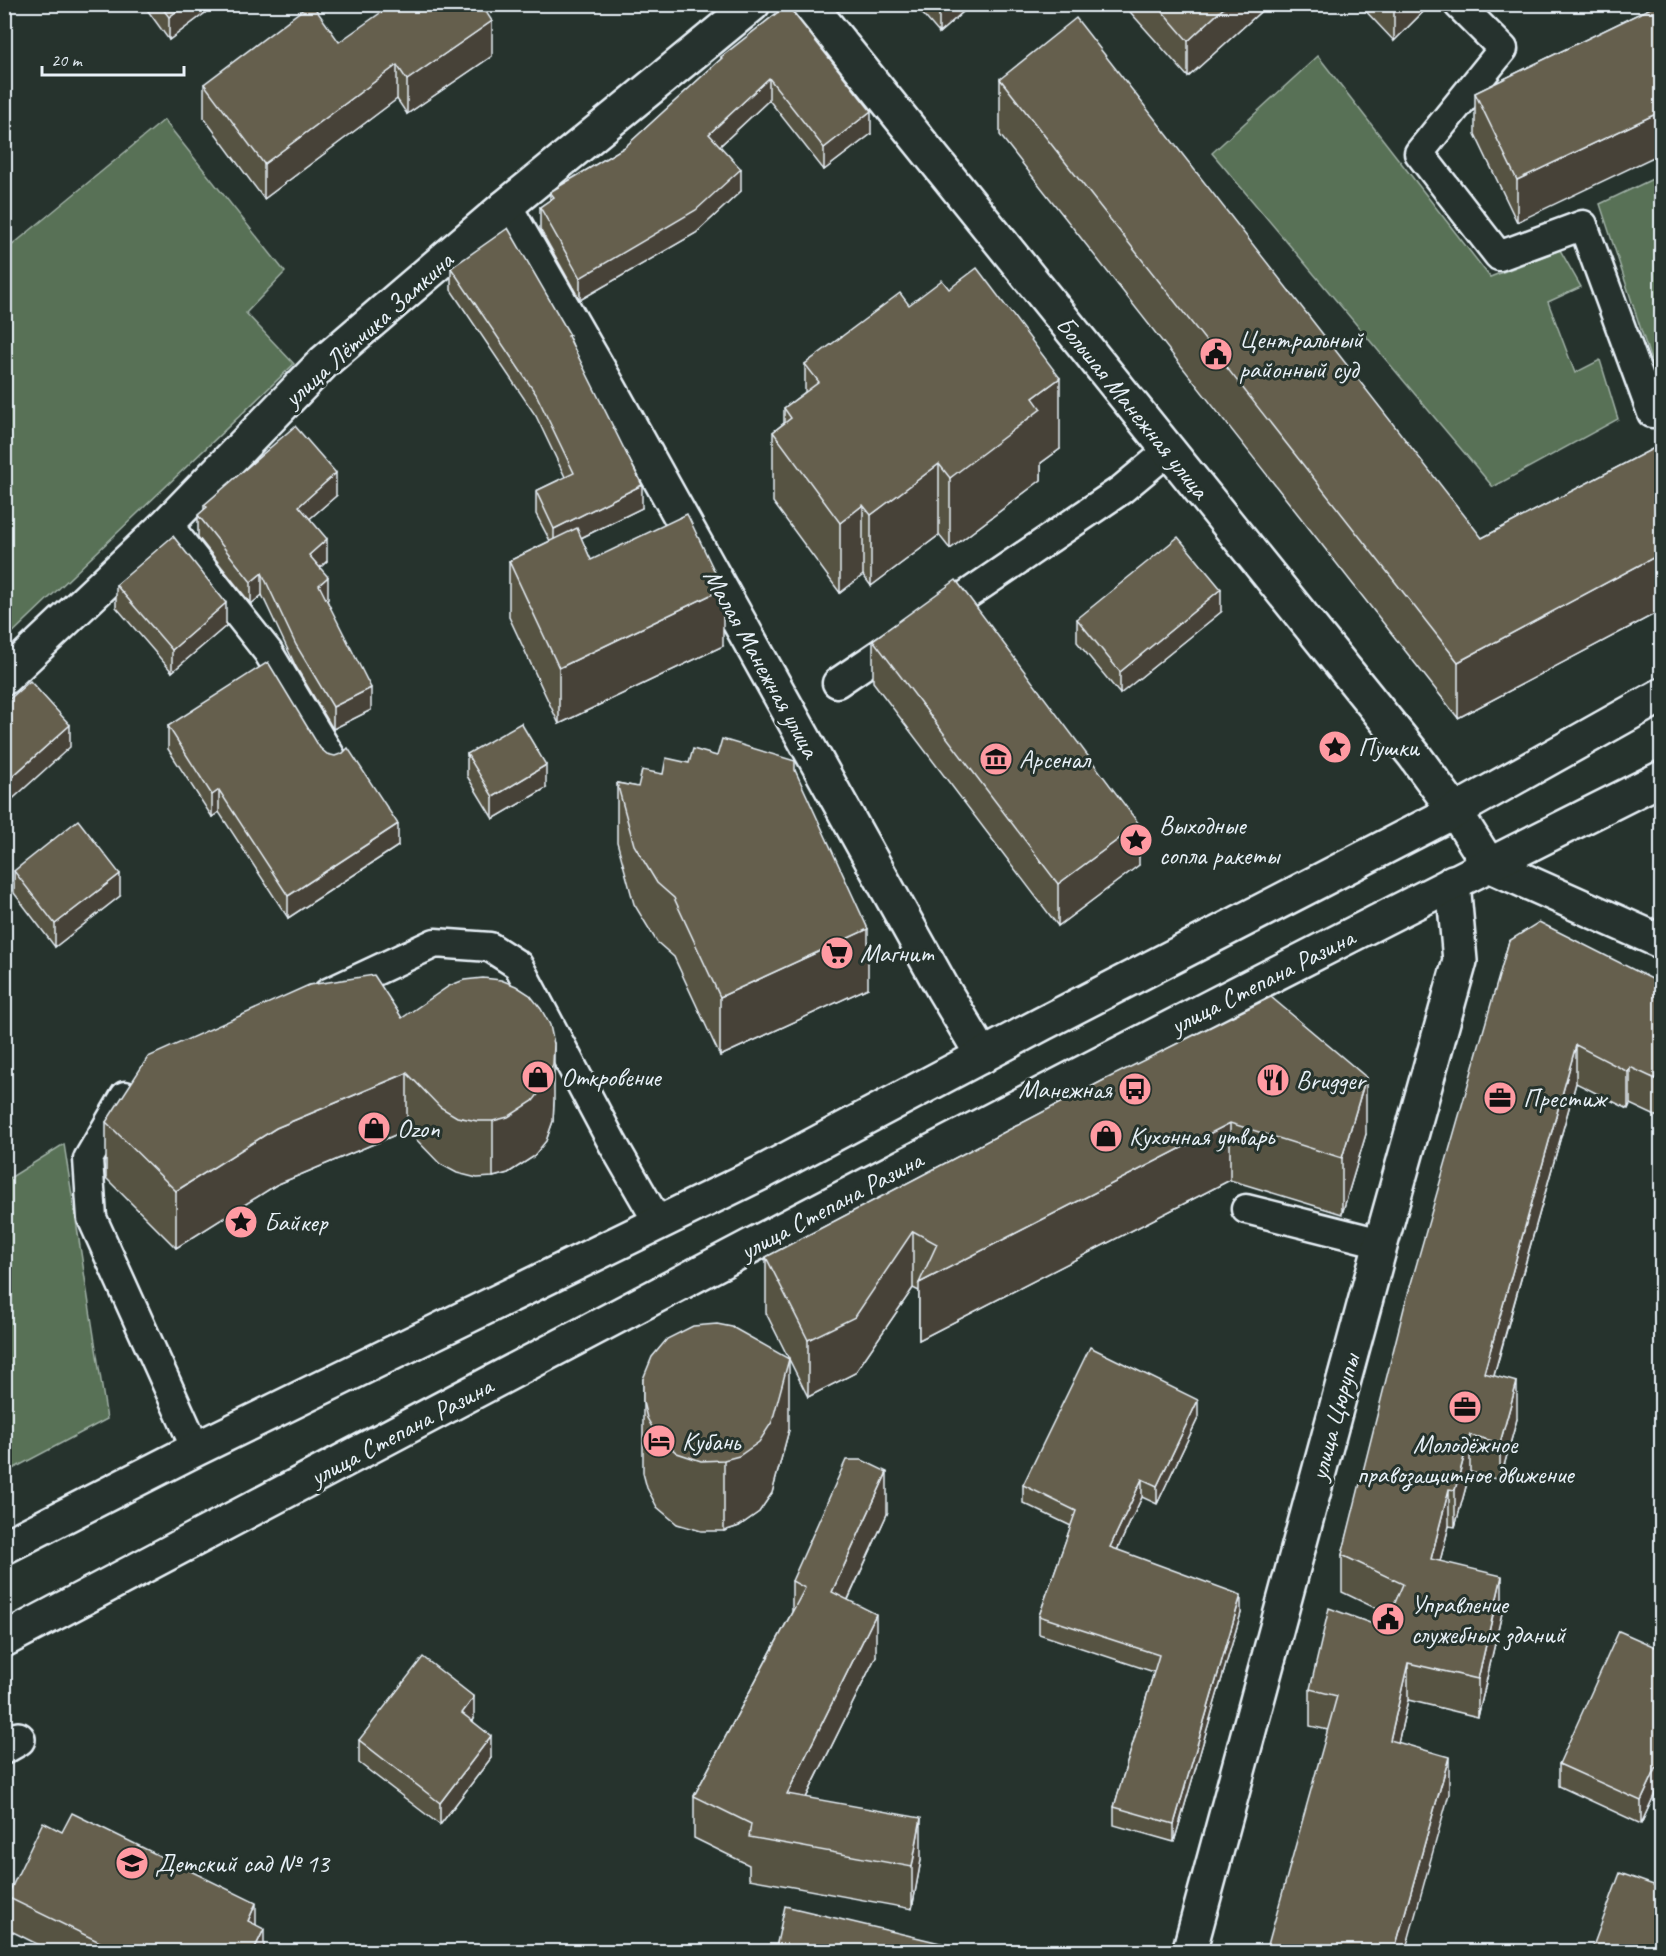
<svg xmlns="http://www.w3.org/2000/svg" width="1666" height="1956" font-family="Caveat,sans-serif">
  <style>
    .green { fill: #597156; stroke: #a0b1a7; stroke-width: 1.5 }
    .lines { fill: none; stroke-linecap: round; stroke-linejoin: round }
    .lane-casing { stroke: #e8f1f8; stroke-width: 33 }
    .street-casing { stroke: #e8f1f8; stroke-width: 38 }
    .secondary-casing { stroke: #e8f1f8; stroke-width: 38 }
    .primary-casing { stroke: #e8f1f8; stroke-width: 38 }
    .lane { stroke: #26332d; stroke-width: 28 }
    .street { stroke: #26332d; stroke-width: 33 }
    .secondary { stroke: #26332d; stroke-width: 33 }
    .primary { stroke: #26332d; stroke-width: 33 }
    .wall { fill: #575243; stroke: #e8f1f8; stroke-width: 1.5 }
    .shaded-wall { fill: #474237; stroke: #e8f1f8; stroke-width: 1.5 }
    .building { fill: #655f4e; stroke: #e8f1f8; stroke-width: 1.5 }
    .labels { text-anchor: middle; stroke-width: 6; stroke-linejoin: round; paint-order: stroke }
    .street-label { font-size: 26px; fill: #e8f1f8; stroke: #26332d }
    .poi-label { font-size: 26px; fill: #e8f1f8; stroke: #26332d; text-anchor: start }
  </style>
  <rect width="100%" height="100%" fill="#26332d"/>
  <filter id="ink" filterUnits="userSpaceOnUse"><feTurbulence type="fractalNoise" baseFrequency=".0167" numOctaves="2"/><feDisplacementMap in="SourceGraphic" scale="12" xChannelSelector="R" yChannelSelector="G"/><feConvolveMatrix kernelMatrix="1 2 1 2 8 2 1 2 1" color-interpolation-filters="sRGB"/></filter>
  <g filter="url(#ink)">
    <g class="green">
      <path d="M1318,56L1490,277L1560,250L1581,287L1548,302L1575,373L1600,360L1618,419L1493,487L1212,153Z"/>
      <path d="M164,120L285,272L246,313L294,364L5,640V251Z"/>
      <path d="M1661,175V391L1600,204Z"/>
      <path d="M64,1144L107,1419L5,1473V1181Z"/>
    </g>
    <g class="lines">
      <g class="lane-casing">
        <g id="lane">
          <path d="M1458,4L1503,49L1419,153L1499,256L1583,225L1652,413"/>
          <path d="M167,524L268,652L334,762"/>
          <path d="M837,683L1121,490L1168,451"/>
          <path d="M328,993L435,943L490,947L518,965L613,1144L659,1224"/>
          <path d="M125,1096L88,1159L92,1218L196,1449"/>
          <path d="M1246,1209L1381,1243"/>
        </g>
      </g>
      <g class="street-casing">
        <g id="street">
          <path d="M505,207L607,384L943,989L983,1056"/>
          <path d="M4,678L167,524L324,362L505,207L753,4"/>
          <path d="M4,1747L18,1739"/>
          <path d="M1189,1952L1381,1243L1460,961L1453,882"/>
        </g>
      </g>
      <g class="secondary-casing">
        <path id="secondary" d="M809,4L1414,755L1455,811L1489,865L1662,942"/>
      </g>
      <g class="primary-casing">
        <g id="primary">
          <path d="M4,1547L196,1449L761,1173L1042,1024L1455,811L1662,695"/>
          <path d="M4,1640C555,1349 1105,1056 1662,778"/>
        </g>
      </g>
      <use href="#lane" class="lane"/>
      <use href="#street" class="street"/>
      <use href="#secondary" class="secondary"/>
      <use href="#primary" class="primary"/>
    </g>
    <g class="wall">
      <path d="M143,4H217L169,40Z"/>
      <path d="M914,4H972L939,33Z"/>
      <path d="M1123,4H1269L1188,77Z"/>
      <path d="M1359,4H1431L1394,41Z"/>
      <path d="M1659,4L1517,222L1475,134V93Z"/>
      <path d="M787,5L871,134L824,170L769,100L720,146L741,191L696,233L580,300L540,229V207L550,200V192L625,147L721,59V57Z"/>
      <path d="M492,56L407,114L397,99L264,199L204,118V84Z"/>
      <path d="M1000,79L1482,538L1662,444V610L1458,718L1000,135Z"/>
      <path d="M451,268L570,339L642,508L581,538L591,560L723,646L559,724L509,617V561L550,541L536,514V491L565,477L536,416L451,290Z"/>
      <path d="M909,305L1060,449L1041,463V480L950,549L939,535L871,586L863,575L840,593L773,502V432L784,423V408L805,392V364Z"/>
      <path d="M336,496L310,518L327,561L320,568L328,599L327,600L371,710L333,729L296,667L262,595L251,604L198,537V515L204,510V505Z"/>
      <path d="M116,585L226,626L172,672L116,607Z"/>
      <path d="M1221,612L1120,694L1077,642V619Z"/>
      <path d="M873,640L1139,865L1058,926L873,682Z"/>
      <path d="M168,726L320,748L398,846L288,918L219,812L212,817L168,749Z"/>
      <path d="M467,754L546,788L493,819L467,776Z"/>
      <path d="M717,756L868,988L720,1056L674,957L657,942L634,904L617,842V783L638,787L663,774L689,763Z"/>
      <path d="M14,871L120,896L55,947L14,893Z"/>
      <path d="M1509,941L1662,984V1119L1630,1104L1628,1109L1576,1083L1494,1376L1517,1419L1500,1480L1470,1472L1455,1527L1449,1526L1440,1561L1502,1613L1478,1717L1408,1700L1398,1743L1449,1794L1328,1730L1310,1726V1689L1384,1628L1390,1615L1342,1592V1555Z"/>
      <path d="M402,1018L554,1101L553,1121L546,1141L533,1157L508,1173L493,1177L477,1178L457,1173L440,1164L407,1130L276,1185L176,1248L106,1178V1122Z"/>
      <path d="M1106,1079L1366,1134L1342,1214L1230,1180L919,1340V1291L913,1288L855,1373L808,1397L766,1313V1257Z"/>
      <path d="M643,1379L789,1430L772,1493L759,1512L739,1526L724,1531H701L677,1524L657,1507L647,1488L643,1473Z"/>
      <path d="M1198,1418L1157,1504L1142,1497L1117,1550L1241,1613L1174,1842L1114,1825V1807L1154,1672L1039,1634V1616L1071,1526L1023,1503V1485Z"/>
      <path d="M887,1514L848,1600L876,1656L806,1798L921,1860L912,1909L749,1879V1865L694,1838V1796L792,1612V1581Z"/>
      <path d="M1662,1650V1778L1641,1824L1559,1786V1764Z"/>
      <path d="M474,1719L473,1721L491,1758L440,1825L359,1763V1740Z"/>
      <path d="M7,1897L256,1925L264,1952H53L7,1929Z"/>
    </g>
    <g class="shaded-wall">
      <path d="M186,4H217L169,40V17Z"/>
      <path d="M947,4H972L939,33V11Z"/>
      <path d="M1228,4H1269L1188,77V41Z"/>
      <path d="M1394,4H1431L1394,41Z"/>
      <path d="M492,21V56L407,114V80Z"/>
      <path d="M397,65V99L264,199V164Z"/>
      <path d="M769,78V100L709,156V134Z"/>
      <path d="M871,111V134L824,170V148Z"/>
      <path d="M1662,111V153L1517,222V180Z"/>
      <path d="M741,169V191L696,233L580,300V278Z"/>
      <path d="M1060,378V449L1041,463V480L950,549V478L1033,398Z"/>
      <path d="M939,464V535L871,586V515Z"/>
      <path d="M336,473V496L299,528V506Z"/>
      <path d="M642,485V508L554,551V529Z"/>
      <path d="M863,505V575L840,593V523Z"/>
      <path d="M327,539V561L309,577V555Z"/>
      <path d="M1662,553V610L1458,718V662Z"/>
      <path d="M262,573V595L251,604V582Z"/>
      <path d="M328,577V599L319,607V585Z"/>
      <path d="M723,589V646L559,724V668Z"/>
      <path d="M1221,589V612L1120,694V672Z"/>
      <path d="M226,603V626L172,672V650Z"/>
      <path d="M371,688V710L333,729V707Z"/>
      <path d="M70,725V747L5,806L4,812V784Z"/>
      <path d="M546,765V788L493,819V797Z"/>
      <path d="M219,790V812L212,817V795Z"/>
      <path d="M398,824V846L288,918V896Z"/>
      <path d="M1139,824V865L1058,926V884Z"/>
      <path d="M120,874V896L55,947V924Z"/>
      <path d="M868,929V988L720,1056V997Z"/>
      <path d="M554,1044V1101L553,1121L546,1141L533,1157L508,1173L493,1177V1121Z"/>
      <path d="M1576,1045V1083L1484,1410V1373Z"/>
      <path d="M1630,1067V1104L1628,1109V1072Z"/>
      <path d="M407,1073V1130L276,1185L176,1248V1191L276,1128Z"/>
      <path d="M1366,1077V1134L1342,1214V1158Z"/>
      <path d="M1230,1123V1180L919,1340V1283Z"/>
      <path d="M913,1231V1288L855,1373L808,1397V1340Z"/>
      <path d="M789,1359V1430L772,1493L759,1512L739,1526L724,1531V1460Z"/>
      <path d="M1517,1382V1419L1500,1480V1443Z"/>
      <path d="M1198,1400V1418L1157,1504V1486Z"/>
      <path d="M1470,1435V1472L1455,1527V1490Z"/>
      <path d="M887,1472V1514L832,1634V1592Z"/>
      <path d="M1142,1479V1497L1110,1565V1547Z"/>
      <path d="M1449,1489V1526L1431,1596V1559Z"/>
      <path d="M1502,1576V1613L1478,1717V1679Z"/>
      <path d="M1241,1595V1613L1174,1842V1824Z"/>
      <path d="M876,1614V1656L787,1836V1794Z"/>
      <path d="M1408,1663V1700L1390,1777V1740Z"/>
      <path d="M474,1697V1719L462,1735V1713Z"/>
      <path d="M491,1736V1758L440,1825V1803Z"/>
      <path d="M1662,1756V1778L1641,1824V1801Z"/>
      <path d="M1449,1757V1794L1405,1952H1394Z"/>
      <path d="M921,1818V1860L912,1909V1867Z"/>
      <path d="M256,1903V1935L248,1921Z"/>
      <path d="M264,1929V1952H253Z"/>
    </g>
    <g class="building">
      <path d="M159,4H186L169,17Z"/>
      <path d="M310,4H312L339,42L393,4H481L492,21L407,80L397,65L264,164L204,84Z"/>
      <path d="M934,4H947L939,11Z"/>
      <path d="M1156,4H1228L1188,41Z"/>
      <path d="M1659,4H1662V111L1517,180L1475,93Z"/>
      <path d="M787,5L871,111L824,148L769,78L709,134L741,169L696,210L580,278L540,207L554,197L550,192L625,147L722,58L721,57Z"/>
      <path d="M1076,18L1482,538L1662,444V553L1458,662L1000,79Z"/>
      <path d="M508,228L570,335L568,336L642,485L554,529L536,491L574,473L536,394L451,268Z"/>
      <path d="M977,268L1060,378L1033,398L1041,409L950,478L939,464L871,515L863,505L840,523L773,432L791,418L784,408L819,382L805,364L900,293L909,305L942,280L949,289Z"/>
      <path d="M295,426L336,473L299,506L327,539L309,555L328,577L319,585L371,688L333,707L296,645L262,573L251,582L198,515L207,507L204,505Z"/>
      <path d="M687,514L723,589L559,668L509,561L577,528L591,560Z"/>
      <path d="M173,536L226,603L172,650L116,585Z"/>
      <path d="M1178,537L1221,589L1120,672L1077,619Z"/>
      <path d="M956,580L1139,824L1058,884L873,640Z"/>
      <path d="M268,662L320,748L327,754L335,756L343,753L348,748L398,824L288,896L219,790L212,795L168,726Z"/>
      <path d="M30,681L70,725L4,784V704Z"/>
      <path d="M521,723L546,765L493,797L467,754Z"/>
      <path d="M722,739L795,761V770L868,929L720,997L674,898L657,883L634,845L617,783L638,787L642,770L663,774L666,758L689,763L693,749L717,756Z"/>
      <path d="M78,820L120,874L55,924L14,871Z"/>
      <path d="M1539,922L1662,984V1082L1630,1067L1628,1072L1576,1045L1484,1373L1517,1382L1500,1443L1470,1435L1455,1490L1449,1489L1431,1559L1502,1576L1478,1679L1408,1663L1390,1740L1449,1757L1394,1952H1266L1337,1696L1310,1689L1329,1608L1384,1628L1403,1584L1342,1555L1404,1308L1509,941Z"/>
      <path d="M374,975L402,1018L449,986L464,980L483,978L501,980L516,986L530,995L541,1009L550,1025L554,1044L553,1064L546,1084L533,1101L508,1117L493,1121H477L457,1117L440,1107L407,1073L276,1128L176,1191L106,1122L148,1057L309,985Z"/>
      <path d="M1271,997L1366,1077L1342,1158L1230,1123L919,1283L937,1244L913,1231L855,1317L808,1340L766,1257L1106,1079Z"/>
      <path d="M717,1324L732,1327L789,1359L772,1422L759,1442L739,1456L724,1460L701,1461L677,1453L657,1436L647,1418L643,1402V1379L652,1357L667,1339L693,1326Z"/>
      <path d="M1090,1347L1198,1400L1157,1486L1142,1479L1110,1547L1241,1595L1174,1824L1114,1807L1159,1655L1039,1616L1076,1511L1023,1485Z"/>
      <path d="M846,1460H862L887,1472L832,1592L876,1614L787,1794L921,1818L912,1867L749,1837L751,1824L694,1796L805,1588L792,1581Z"/>
      <path d="M1619,1631L1662,1650V1756L1641,1801L1559,1764Z"/>
      <path d="M423,1657L474,1697L462,1713L491,1736L440,1803L359,1740Z"/>
      <path d="M72,1813L256,1903L248,1921L264,1929L253,1952H120L7,1897L43,1822L62,1832Z"/>
      <path d="M1620,1873L1662,1888V1952H1591Z"/>
      <path d="M785,1906L978,1952H775Z"/>
    </g>
  </g>
  <defs>
    <g id="civic-disc" transform="scale(1.725)"><circle r="9.5" fill="#ff9aa2" stroke="#26332d"/><path d="M-.6-6.5H3V-4.5H.6V-3L4-1V1h2V6H-6V1h2V-1L-.6-3ZM-1.2 2.5V6h2.4V2.5Z" fill="#111"/></g>
    <g id="sight-disc" transform="scale(1.725)"><circle r="9.5" fill="#ff9aa2" stroke="#26332d"/><path d="M0-6L1.8-2.2L6-1.7L2.9 1.2L3.7 5.4L0 3.3L-3.7 5.4L-2.9 1.2L-6-1.7L-1.8-2.2Z" fill="#111"/></g>
    <g id="museum-disc" transform="scale(1.725)"><circle r="9.5" fill="#ff9aa2" stroke="#26332d"/><path d="M0-6L6-3V-2H-6V-3ZM-5-1h2V3h-2ZM-1-1h2V3h-2ZM3-1h2V3H3ZM-6 4H6V6H-6Z" fill="#111"/></g>
    <g id="supermarket-disc" transform="scale(1.725)"><circle r="9.5" fill="#ff9aa2" stroke="#26332d"/><path d="M-6-5.5h2.5l.6 2H6L4.5 2H-2.5L-4.4-4H-6ZM-1.5 3.2a1.3 1.3 0 1 0 .1 0ZM3 3.2a1.3 1.3 0 1 0 .1 0Z" fill="#111"/></g>
    <g id="shop-disc" transform="scale(1.725)"><circle r="9.5" fill="#ff9aa2" stroke="#26332d"/><path d="M-5-2.5h2.3a2.7 3.5 0 0 1 5.4 0H5L5.5 6h-11ZM-1.5-2.5h3a1.5 2.3 0 0 0-3 0Z" fill="#111"/></g>
    <g id="restaurant-disc" transform="scale(1.725)"><circle r="9.5" fill="#ff9aa2" stroke="#26332d"/><path d="M-5-6h1v4h1v-4h1v4h1v-4h1v5L-1.5 .5V6h-2V.5L-5-1ZM5-6V6H3V1.5H1.5Q1.5-4 5-6Z" fill="#111"/></g>
    <g id="bus-disc" transform="scale(1.725)"><circle r="9.5" fill="#ff9aa2" stroke="#26332d"/><path d="M-5-6H5V4H4V6H2V4H-2V6H-4V4H-5ZM-3.5-4V0h7V-4ZM-3.5 1.2v1.5H-2V1.2ZM2 1.2v1.5H3.5V1.2Z" fill="#111"/></g>
    <g id="office-disc" transform="scale(1.725)"><circle r="9.5" fill="#ff9aa2" stroke="#26332d"/><path d="M-6-3h4V-5.5h4V-3h4V5H-6ZM-1-4.5V-3h2v-1.5ZM-6 0V1H6V0Z" fill="#111"/></g>
    <g id="hotel-disc" transform="scale(1.725)"><circle r="9.5" fill="#ff9aa2" stroke="#26332d"/><path d="M-6-4.5h1.5V1H6V5H4.5V3h-9V5H-6ZM-4 0a1.8 1.8 0 1 1 3.6 0ZM.5 0V-2.5h3Q6-2.5 6 0Z" fill="#111"/></g>
    <g id="school-disc" transform="scale(1.725)"><circle r="9.5" fill="#ff9aa2" stroke="#26332d"/><path d="M0-5L7-2L0 1L-7-2ZM-4 1L0 2.5L4 1V4Q0 6-4 4Z" fill="#111"/></g>
  </defs>
  <g fill-rule="evenodd">
    <use href="#civic-disc" x="1216" y="354"/>
    <use href="#sight-disc" x="1335" y="747"/>
    <use href="#museum-disc" x="996" y="759"/>
    <use href="#sight-disc" x="1136" y="840"/>
    <use href="#supermarket-disc" x="837" y="953"/>
    <use href="#shop-disc" x="538" y="1077"/>
    <use href="#restaurant-disc" x="1273" y="1080"/>
    <use href="#bus-disc" x="1135" y="1089"/>
    <use href="#office-disc" x="1500" y="1098"/>
    <use href="#shop-disc" x="374" y="1128"/>
    <use href="#shop-disc" x="1106" y="1136"/>
    <use href="#sight-disc" x="241" y="1222"/>
    <use href="#office-disc" x="1465" y="1407"/>
    <use href="#hotel-disc" x="659" y="1441"/>
    <use href="#civic-disc" x="1388" y="1619"/>
    <use href="#school-disc" x="132" y="1863"/>
  </g>
  <g class="labels">
    <g class="street-label">
      <text transform="translate(368 329) rotate(-42)" y="9">улица Лётчика Замкина</text>
      <text transform="translate(1133 407) rotate(51)" y="9">Большая Манежная улица</text>
      <text transform="translate(762 663) rotate(61)" y="9">Малая Манежная улица</text>
      <text transform="translate(1262 981) rotate(-27)" y="9">улица Степана Разина</text>
      <text transform="translate(831 1205) rotate(-28)" y="9">улица Степана Разина</text>
      <text transform="translate(1334 1417) rotate(-75)" y="9">улица Цюрупы</text>
      <text transform="translate(401 1431) rotate(-28)" y="9">улица Степана Разина</text>
    </g>
    <g class="poi-label">
      <text x="1239" y="348">Центральный<tspan x="1239" dy="30">районный суд</tspan></text>
      <text x="1358" y="756">Пушки</text>
      <text x="1019" y="768">Арсенал</text>
      <text x="1159" y="834">Выходные<tspan x="1159" dy="30">сопла ракеты</tspan></text>
      <text x="860" y="962">Магнит</text>
      <text x="561" y="1086">Откровение</text>
      <text x="1296" y="1089">Brugger</text>
      <text x="1112" y="1098" text-anchor="end">Манежная</text>
      <text x="1523" y="1107">Престиж</text>
      <text x="397" y="1137">Ozon</text>
      <text x="1129" y="1145">Кухонная утварь</text>
      <text x="264" y="1231">Байкер</text>
      <text x="682" y="1450">Кубань</text>
      <text x="1465" y="1453" text-anchor="middle">Молодёжное<tspan x="1465" dy="30">правозащитное движение</tspan></text>
      <text x="1411" y="1613">Управление<tspan x="1411" dy="30">служебных зданий</tspan></text>
      <text x="155" y="1872">Детский сад № 13</text>
    </g>
  </g>
  <rect width="1666" height="1956" fill="none" stroke="#26332d" stroke-width="24"/>
  <rect x="12" y="12" width="1642" height="1932" fill="none" stroke="#e8f1f8" stroke-width="2" filter="url(#ink)"/>
  <path d="M42 66v9h142v-9" fill="none" stroke="#e8f1f8" stroke-width="3"/>
  <text x="51" y="66" font-size="18" fill="#e8f1f8" stroke="#26332d" stroke-width="4.5" paint-order="stroke">20 m</text>
</svg>
